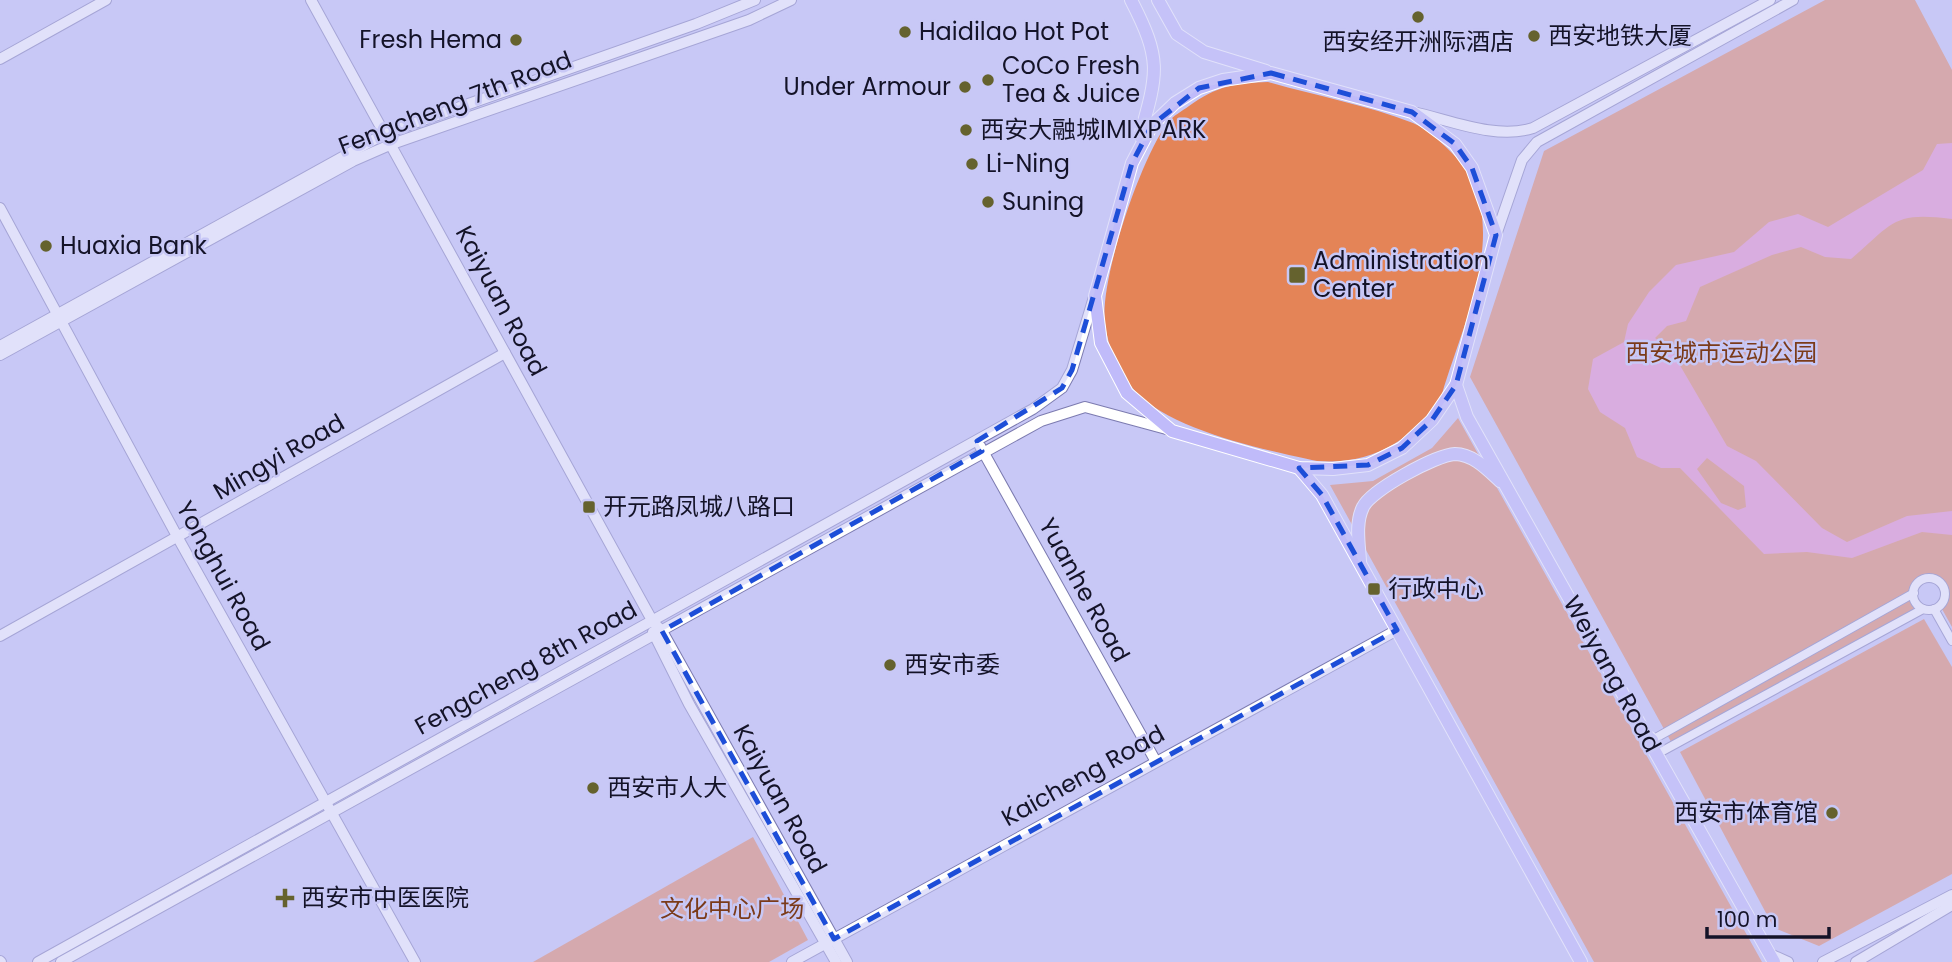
<svg xmlns="http://www.w3.org/2000/svg" width="1952" height="962" font-family="Poppins,'Noto Sans SC',sans-serif">
  <style>
    .green { fill: #e48457 }
    .water { fill: #ee8cc5; fill-rule: evenodd }
    .lines { fill: none; stroke-linecap: round; stroke-linejoin: round }
    .street-casing { stroke: #7c7bb0; stroke-width: 10 }
    .secondary-casing { stroke: #7c7bb0; stroke-width: 12 }
    .primary-casing { stroke: #fff; stroke-width: 14 }
    .street { stroke: #fff; stroke-width: 8 }
    .secondary { stroke: #fff; stroke-width: 10 }
    .primary { stroke: #c0bbfa; stroke-width: 12 }
    .marked { fill: none; stroke: #1d4ed8; stroke-width: 5; stroke-dasharray: 14 9; stroke-linejoin: round }
    .poi-dot { fill: #65622e; stroke: #c8c8f6; stroke-width: 2.5 }
    .labels { text-anchor: middle; stroke-width: 5; stroke-linejoin: round; paint-order: stroke }
    .poi-label { font-size: 24px; fill: #141328; stroke: #c8c8f6; text-anchor: start }
    .street-label { font-size: 24px; fill: #141328; stroke: #c8c8f6 }
    .park-label { font-size: 24px; fill: #7b3b1a; stroke: #c8c8f6 }
  </style>
  <rect width="100%" height="100%" fill="#c8c8f6"/>
  <g class="green">
    <path d="M1825,0H1915L1952,70V627L1942,609L1948,599L1943,579L1925,576L1911,587L1910,599L1917,616L1675,749L1470,377L1544,151Z"/>
    <path d="M1268,82C1316,96 1367,105 1413,123C1427,129 1440,141 1451,152C1517,217 1464,319 1442,394C1414,441 1372,465 1317,461C1265,450 1170,430 1135,391C1119,372 1108,348 1105,324C1099,280 1141,158 1168,122C1173,116 1182,111 1189,106C1217,86 1234,83 1268,82Z"/>
    <path d="M1458,418L1762,962H1594L1330,485L1373,481L1432,448Z"/>
    <path d="M1924,619L1952,667V874L1819,946L1774,928L1680,752Z"/>
    <path d="M753,837L808,940L769,962H533Z"/>
  </g>
  <path class="water" d="M1952,143V219C1893,211 1893,223 1851,259L1825,257L1801,247L1772,255L1700,287L1686,321L1667,326L1655,338L1671,350L1727,446L1756,461L1822,528L1847,542L1907,516L1952,511V535L1922,532L1852,558L1807,552L1764,554L1680,468H1661L1637,457L1625,428L1600,412L1588,389L1593,359L1624,342L1628,324L1649,292L1676,265L1734,252L1769,222L1798,214L1828,227L1923,170L1937,144ZM1707,458L1744,486L1746,507L1738,510L1721,503L1697,469Z"/>
  <g class="lines">
    <g class="street-casing">
      <g id="street">
        <circle cx="1929" cy="594" r="16"/>
        <path d="M1934,609L1952,641"/>
        <path d="M1652,740L1914,593"/>
        <path d="M1657,754L1923,609"/>
      </g>
    </g>
    <g class="secondary-casing">
      <g id="secondary">
        <path d="M311,0L653,622L662,631L847,962"/>
        <path d="M0,59L106,0"/>
        <path d="M1413,112C1450,120 1496,140 1533,128L1770,0"/>
        <path d="M0,208L178,538L415,962"/>
        <path d="M1496,235L1522,160L1537,142L1793,0"/>
        <path d="M0,346L386,133L696,24L755,0"/>
        <path d="M0,355L353,161L392,144L749,20L791,0"/>
        <path d="M980,446L1155,760"/>
        <path d="M653,632L689,704L836,962"/>
        <path d="M0,636L505,353"/>
        <path d="M1770,954L1788,962"/>
        <path d="M0,961L1,962"/>
        <path d="M38,962L1033,409L1062,388L1072,370L1094,297"/>
        <path d="M61,962L1041,421L1085,407L1170,430"/>
        <path d="M792,962L1397,630"/>
        <path d="M1823,962L1952,895"/>
        <path d="M1856,962L1952,905"/>
      </g>
    </g>
    <g class="primary-casing">
      <g id="primary">
        <path d="M1131,0C1162,60 1158,72 1140,136"/>
        <path d="M1158,0L1177,34L1204,52L1266,71"/>
        <path d="M1271,73L1412,112L1455,144L1472,168L1496,235L1456,385L1432,420L1402,448L1368,465L1333,469L1299,468L1172,431L1127,393L1101,343L1095,296L1132,163L1152,125L1175,103L1199,88L1223,80Z"/>
        <path d="M1456,385L1467,417L1646,735L1652,740L1654,750L1774,962"/>
        <path d="M1299,468L1322,495L1581,962"/>
        <path d="M1360,561C1359,544 1355,523 1363,507C1371,490 1436,455 1455,454C1473,454 1488,470 1500,481"/>
      </g>
    </g>
    <use href="#street" class="street"/>
    <use href="#secondary" class="secondary"/>
    <use href="#primary" class="primary"/>
  </g>
  <path d="M0 0H1952V962H0ZM1271,73L1412,112L1455,144L1472,168L1496,235L1456,385L1432,420L1402,448L1368,465L1299,468L1322,495L1397,630L834,939L662,631L982,451L977,441L1062,388L1072,370L1132,163L1152,125L1199,88Z" fill="#c8c8f6" fill-opacity=".55" fill-rule="evenodd"/>
  <path class="marked" d="M1271,73L1412,112L1455,144L1472,168L1496,235L1456,385L1432,420L1402,448L1368,465L1299,468L1322,495L1397,630L834,939L662,631L982,451L977,441L1062,388L1072,370L1132,163L1152,125L1199,88Z"/>
  <g class="poi-dot">
    <circle cx="1418" cy="17" r="7"/>
    <circle cx="905" cy="32" r="7"/>
    <circle cx="1534" cy="36" r="7"/>
    <circle cx="516" cy="40" r="7"/>
    <circle cx="988" cy="80" r="7"/>
    <circle cx="965" cy="87" r="7"/>
    <circle cx="966" cy="130" r="7"/>
    <circle cx="972" cy="164" r="7"/>
    <circle cx="988" cy="202" r="7"/>
    <circle cx="46" cy="246" r="7"/>
    <rect x="1288" y="266" width="18" height="18" rx="3.5"/>
    <rect x="582" y="500" width="14" height="14" rx="3.5"/>
    <rect x="1367" y="582" width="14" height="14" rx="3.5"/>
    <circle cx="890" cy="665" r="7"/>
    <circle cx="593" cy="788" r="7"/>
    <circle cx="1832" cy="813" r="7"/>
    <path d="M281.5 887.5h7v7h7v7h-7v7h-7v-7h-7v-7h7z"/>
  </g>
  <g class="labels">
    <g class="poi-label">
      <text x="919" y="40">Haidilao Hot Pot</text>
      <text x="1548" y="44">西安地铁大厦</text>
      <text x="502" y="48" text-anchor="end">Fresh Hema</text>
      <text x="1418" y="50" text-anchor="middle">西安经开洲际酒店</text>
      <text x="1002" y="74">CoCo Fresh<tspan x="1002" dy="28">Tea &amp; Juice</tspan></text>
      <text x="951" y="95" text-anchor="end">Under Armour</text>
      <text x="980" y="138">西安大融城IMIXPARK</text>
      <text x="986" y="172">Li-Ning</text>
      <text x="1002" y="210">Suning</text>
      <text x="60" y="254">Huaxia Bank</text>
      <text x="1313" y="269">Administration<tspan x="1313" dy="28">Center</tspan></text>
      <text x="603" y="515">开元路凤城八路口</text>
      <text x="1388" y="597">行政中心</text>
      <text x="904" y="673">西安市委</text>
      <text x="607" y="796">西安市人大</text>
      <text x="1818" y="821" text-anchor="end">西安市体育馆</text>
      <text x="301" y="906">西安市中医医院</text>
    </g>
    <g class="street-label">
      <text transform="translate(455 103) rotate(-21)" y="8">Fengcheng 7th Road</text>
      <text transform="translate(501 301) rotate(62)" y="8">Kaiyuan Road</text>
      <text transform="translate(279 457) rotate(-30)" y="8">Mingyi Road</text>
      <text transform="translate(223 576) rotate(61)" y="8">Yonghui Road</text>
      <text transform="translate(1084 590) rotate(61)" y="8">Yuanhe Road</text>
      <text transform="translate(526 668) rotate(-29)" y="8">Fengcheng 8th Road</text>
      <text transform="translate(1612 674) rotate(61)" y="8">Weiyang Road</text>
      <text transform="translate(1083 776) rotate(-29)" y="8">Kaicheng Road</text>
      <text transform="translate(780 799) rotate(61)" y="8">Kaiyuan Road</text>
    </g>
    <g class="park-label">
      <text x="1721" y="361">西安城市运动公园</text>
      <text x="732" y="917">文化中心广场</text>
    </g>
  </g>
  <path d="M1707 927v10h122v-10" fill="none" stroke="#141328" stroke-width="3.5"/>
  <text x="1717" y="927" font-size="21" fill="#141328" stroke="#c8c8f6" stroke-width="5" paint-order="stroke">100 m</text>
</svg>
